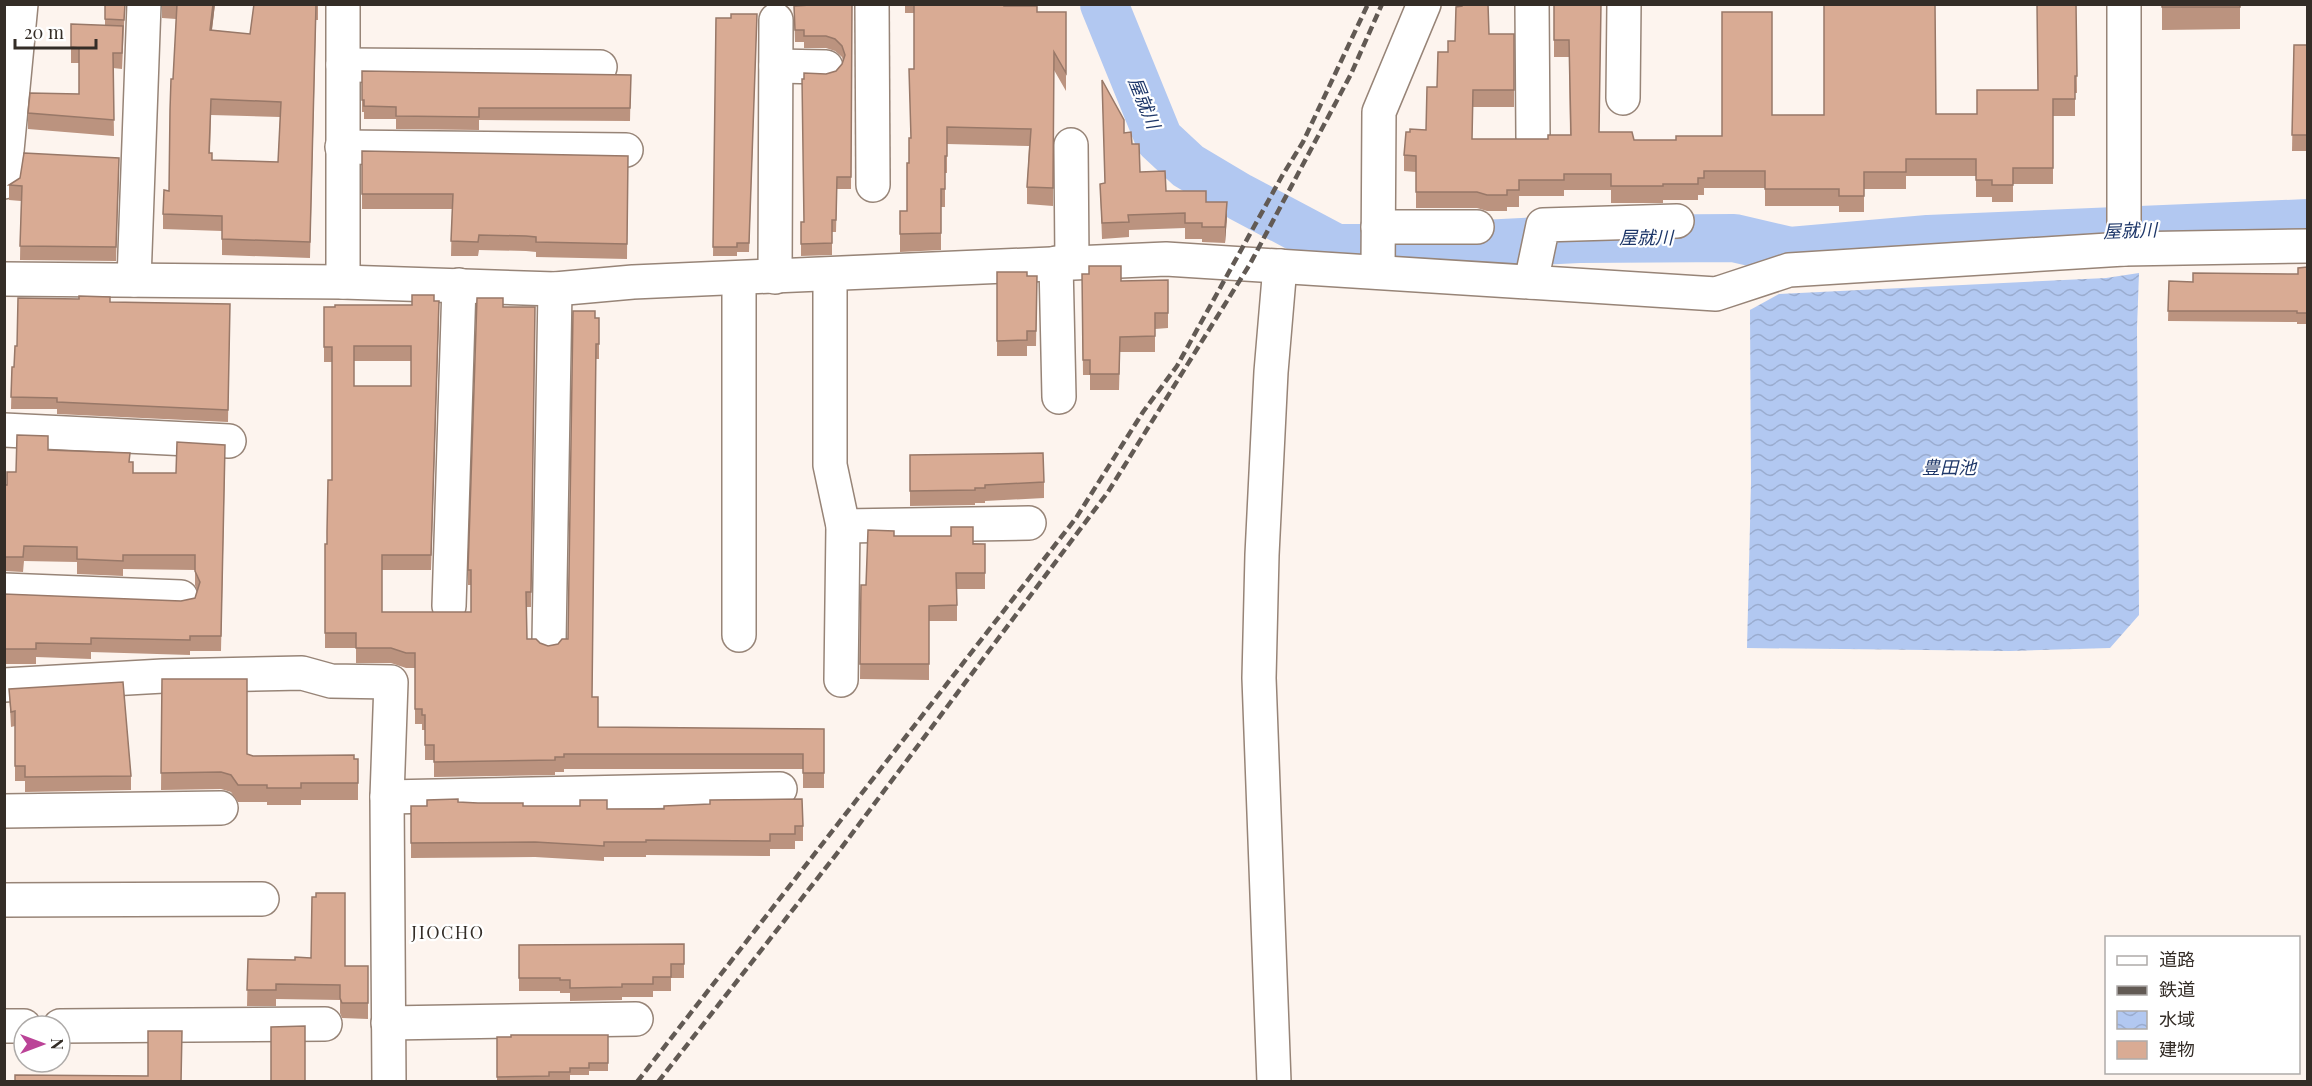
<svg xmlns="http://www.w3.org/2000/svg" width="2312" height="1086" font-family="'Playfair Display','Noto Sans JP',serif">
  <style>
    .water { fill: url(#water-waves) }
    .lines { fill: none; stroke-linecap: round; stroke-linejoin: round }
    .river { stroke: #b2c8f1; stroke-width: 48 }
    .minor-casing { stroke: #978477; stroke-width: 36 }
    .minor { stroke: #fff; stroke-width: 33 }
    .rail { stroke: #625a54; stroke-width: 4.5; stroke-dasharray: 9 4.5; stroke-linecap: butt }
    .wall { fill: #bb937f; fill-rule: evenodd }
    .shaded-wall { fill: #987868 }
    .building { fill: #d9ab94; stroke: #987868; stroke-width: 1.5; fill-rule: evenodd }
    .labels { text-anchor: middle; stroke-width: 4.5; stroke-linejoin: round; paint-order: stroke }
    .water-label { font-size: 18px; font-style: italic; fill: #1e3769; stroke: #fff }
    .neighbourhood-label { font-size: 18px; letter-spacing: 1.5px; fill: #342d27; stroke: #fff }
  </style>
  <defs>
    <pattern id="water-waves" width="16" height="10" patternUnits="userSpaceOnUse" patternTransform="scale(1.5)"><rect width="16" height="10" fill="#b2c8f1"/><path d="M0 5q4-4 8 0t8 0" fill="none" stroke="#9aaccf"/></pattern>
  </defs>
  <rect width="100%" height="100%" fill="#fdf4ee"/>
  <path class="water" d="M2139,273L2137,328L2139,615L2110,648L2010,651L1747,648L1751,483L1750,310L1779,294L2106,278Z"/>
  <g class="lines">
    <path class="river" d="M1104,4L1159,139L1188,166L1240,197L1336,248H1403L1579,239L1734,238L1790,251L1928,239L2308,223"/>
    <g class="minor-casing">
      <g id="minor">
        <path d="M872,4L873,185"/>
        <path d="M1532,4L1533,137"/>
        <path d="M2124,4V249"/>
        <path d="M343,65L600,67"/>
        <path d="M776,66L826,67"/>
        <path d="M1623,98L1624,4"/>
        <path d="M1071,145L1072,262"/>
        <path d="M342,147L626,150"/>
        <path d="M4,182L21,4"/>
        <path d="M1378,227H1477"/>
        <path d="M1056,263L1059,397"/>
        <path d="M1378,272L1379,112L1424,4"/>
        <path d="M830,275V465L843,526L841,680"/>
        <path d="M775,277L776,20"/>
        <path d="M4,279L343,282L555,289L633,282L1166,259L1716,294L1789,270L2124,249L2308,246"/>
        <path d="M739,279V635"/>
        <path d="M134,280L144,4"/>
        <path d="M343,282V4"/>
        <path d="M1531,282L1543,225L1677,221"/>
        <path d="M4,430L229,441"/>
        <path d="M843,526L1029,523"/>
        <path d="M4,590L181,597"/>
        <path d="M449,606L459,285"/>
        <path d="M549,642L555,289"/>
        <path d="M4,685L163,676L302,673L331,681L391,682L387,797L389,1082"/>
        <path d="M387,797L780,789"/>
        <path d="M4,811L221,808"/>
        <path d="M4,900L262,899"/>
        <path d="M388,1023L636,1019"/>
        <path d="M4,1026H24"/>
        <path d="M60,1026L325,1024"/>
        <path d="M1274,1082L1259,678L1262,555L1271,372L1280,266"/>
      </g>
    </g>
    <use href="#minor" class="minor"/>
    <g class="rail">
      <path d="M637,1082L1076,518L1143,412L1177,366L1282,176L1303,142L1368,4"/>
      <path d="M658,1082L842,847L1108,492L1250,264L1351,74L1382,4"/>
    </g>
  </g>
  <g class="wall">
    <path d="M105,4H125L122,69L113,68L114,136L28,129V113L79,94V63H71V47L105,25Z"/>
    <path d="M162,4H215L212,30L250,34L254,4H318V20H316L310,258L222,255V231L163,229V214L169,191L176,19L162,18ZM211,115L280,117L278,162L212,160L210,153Z"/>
    <path d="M852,4L851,189H837L836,232H832V255L801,256V222H804L826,74L836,71L842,64L843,61L842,57L835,51L826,48H804V42H795L794,6Z"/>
    <path d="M905,4H1005V6L1037,12H1066V91L1054,70L1053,206L1027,204V187L1029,146L947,144V173H945V207H941V250L900,252V211H907L911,138L909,69H914V13H905Z"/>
    <path d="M1554,4H1601L1599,132L1634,140H1676L1722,136L1772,115L1977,114L2038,90L2076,4L2077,93H2075V116H2053V184H2013V202H1992V197H1976V176H1906V189H1864V212H1839V206H1765V188H1704V195H1698V200H1663V203H1611V190H1564V196H1519V207H1507V211H1487L1477,208H1416V172L1404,171V155L1410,132L1426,130L1437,87L1448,52L1455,41L1489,34H1514V107H1473L1472,139H1548L1570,135L1569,57H1554Z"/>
    <path d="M2162,4H2240V29L2162,30Z"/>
    <path d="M757,14L749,252H737V256H713L716,18H731Z"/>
    <path d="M2294,45H2307V151H2292Z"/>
    <path d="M362,71L631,75L630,121L479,120V130L396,129V119H364V112H362Z"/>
    <path d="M1102,80L1124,133L1132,144L1140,172L1166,191L1206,202L1227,217L1225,243L1202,242V239H1185V228L1129,230V237L1102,239L1100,184L1105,183Z"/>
    <path d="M362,151L628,156L627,259L536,257V252L526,251L479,250L478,256H451L452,209H362Z"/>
    <path d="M119,172L116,261L20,260L21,201L9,200V185L20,178Z"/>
    <path d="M2307,267V324H2297V322L2168,321L2169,281L2193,282L2298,274Z"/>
    <path d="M997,272L1027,276H1037L1036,346H1027V356H997Z"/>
    <path d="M1082,274H1089L1121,281L1168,280V328L1155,329V352H1120L1119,390H1090V375H1083Z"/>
    <path d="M434,301L439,316L431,570H382V612H471V585H468V570L503,307H535L531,607H526L527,639L548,646L558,644L568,639L595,318H599V359H596L592,697L598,727L824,729V788H803V769H564V772H555V775L434,777V760H425V730H422V724H415V668H406L391,663H356V648H325V544H327L332,480V362H324V307L412,305ZM354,361H411V386H354Z"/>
    <path d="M110,302L230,304L228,422L57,414V409H11L12,367H14L17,346Z"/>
    <path d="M48,450L130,462L133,473H176L225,460L221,651H190V655L91,652V659L36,657V664H4V594L181,601L195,598L197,591L195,585V570L123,569V576L77,574V562L24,561L23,572L4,571V485H7L16,472Z"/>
    <path d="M910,455L1044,482V498L985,501V503H975V505L910,506Z"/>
    <path d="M894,536L985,544V589H957V621H929V680L860,679L861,585H866Z"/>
    <path d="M162,679L247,754L253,756L358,759V800H301V805H267V802H238L231,792L221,789L161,790Z"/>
    <path d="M9,689L131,776V790L25,792V781H15V726L11,727Z"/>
    <path d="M458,802L523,806L607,809L803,826V841H795V849H770V856L646,855V857H604V861L535,857L411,858V806H427Z"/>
    <path d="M684,944V978H671V991H653V997H622V1000L570,1001V993H560V991H519V945Z"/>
    <path d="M248,959L345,966H368V1019L342,1018L340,1013V1000L276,999V1006H247Z"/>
    <path d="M608,1035V1071H589V1075H570V1080H549V1082H497V1037Z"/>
  </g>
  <g class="shaded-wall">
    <path d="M213,4H215L210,45V30Z"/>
    <path d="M1227,202V217L1225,243V227Z"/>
  </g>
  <g class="building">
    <path d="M105,4H125L124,20L105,19Z"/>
    <path d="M177,4H213L210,30L250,34L254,4H316L310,242L222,239V216L163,214L164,190L169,191L170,110L171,79H173ZM211,99L281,102L278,162L212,160V153H209Z"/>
    <path d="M828,4H852L851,177H837L836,220H832V243L801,244V222H804L802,79H804V73L826,74L836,71L842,64L845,55L842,46L835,39L826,36H804V30H795L794,6Z"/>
    <path d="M914,4H1004V6H1037V12H1066V73L1054,52L1053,188L1027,187L1031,129L947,127V156H945V189H941V233L900,234V211H907V163H909V138H911L909,69H914Z"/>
    <path d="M1462,4H1488L1489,34H1514V90H1473L1472,139H1548V135H1571L1569,40H1554V4H1601L1599,132H1632L1634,140H1676V136H1722V12H1772V115H1824V5L1935,4L1936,114H1977V90H2038L2037,4H2076L2077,76H2075V99H2053V168H2013V185H1992V180H1976V159H1906V172H1864V196H1839V189H1765V171H1704V178H1698V184H1663V186H1611V174H1564V180H1519V190H1507V195H1487L1477,192H1416V156L1404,155L1406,132H1410V129L1426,130L1427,87H1437L1438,52H1448V41H1455L1456,7L1462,6Z"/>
    <rect x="2162" y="4" width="78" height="3"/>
    <path d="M731,14H757L749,243H737V247H713L716,18H731Z"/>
    <path d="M71,24L123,26L122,53H113L114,120L28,113L30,93L79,94V48L71,47Z"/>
    <path d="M2294,45H2307V135H2292Z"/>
    <path d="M362,71L631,75L630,108H479V117L396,116V107L364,106V100H362Z"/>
    <path d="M1102,80L1124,120V133L1131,132L1132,144H1139L1140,172L1165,171L1166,191H1206V202H1227L1225,227H1202V223H1185V213L1128,215L1129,222L1102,223L1100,184L1105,183Z"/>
    <path d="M362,151L628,156L627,244L536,242V237L526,236L479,235L478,242L451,241L453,194H362Z"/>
    <path d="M24,153L119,158L116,247L20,246L22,186L9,185L20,178Z"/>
    <path d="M1089,266H1121V281L1168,280V313H1155V336L1120,337L1119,374H1090V360H1083L1082,274H1089Z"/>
    <path d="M2307,267V313H2297V311H2168L2169,281L2193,282V273L2298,274V268Z"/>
    <path d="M997,272H1027V276H1037L1036,331H1027V340L997,341Z"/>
    <path d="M412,295H434V301H439L431,555H382V612H471V570H468L477,298H503V307H535L531,592H526L527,639H536L540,643L548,646L558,644L562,639H568L573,311H595V318H599V344H596L592,697H598V727L824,729V773H803V754H564V757H555V760L434,762V745H425V715H422V709H415V653H406L391,648H356V633H325V544H327V532L328,480H332V347H324V307H335V305H412ZM354,346H411V386H354Z"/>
    <path d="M79,296L110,297V302L230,304L228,410L57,402V398L11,397L12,367H14L15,346H17L18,298L79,299Z"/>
    <path d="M17,435L48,436V450L130,453L129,462H133V473H176L177,442L225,445L221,636H190V640L91,638V644L36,643V649H4V594L181,601L195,598L200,582L195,571V555H123V561L77,559V547L24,546L23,557H4V485H7V472H16Z"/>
    <path d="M1043,453L1044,482L985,485V488H975V490L910,491V455Z"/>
    <path d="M951,527H973V544H985V573H956L957,605L929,606V664H860L861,585H866L868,530L894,531V536H951Z"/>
    <path d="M162,679H247V754L253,756L354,755V759H358V783H301V788H267V785H238L231,775L221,772L161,773Z"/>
    <path d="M123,682L131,776L25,777V766H15V711L11,712L9,689Z"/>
    <path d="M458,799V802L478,803H523V806H580V800H607V809H664V806L710,804V800L802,799L803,826H795V834H770V841L646,840V842H604V846L535,842L411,843V806H427V800Z"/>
    <path d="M316,893H345V966H368V1003H342L340,998V985L276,984V990H247L248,959L295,960V957L311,958L312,897H316Z"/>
    <path d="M684,944V964H671V977H653V984H622V987L570,988V980H560V978H519V945Z"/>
    <path d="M305,1026V1082H271V1027Z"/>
    <path d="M148,1031H182L181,1082H15V1075L148,1076Z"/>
    <path d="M511,1035H608V1063H589V1068H570V1072H549V1076L497,1077V1037H511Z"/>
  </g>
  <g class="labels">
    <g class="water-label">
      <text transform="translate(1144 103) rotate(68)" y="6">屋就川</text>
      <text transform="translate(2130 231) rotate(-2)" y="6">屋就川</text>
      <text x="1646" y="244">屋就川</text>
      <text x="1949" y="474">豊田池</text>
    </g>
    <g class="neighbourhood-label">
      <text x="448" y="939">JIOCHO</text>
    </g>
  </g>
  <rect width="2312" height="1086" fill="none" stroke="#342d27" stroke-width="12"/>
  <rect x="2105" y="936" width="195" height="138" fill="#ffffff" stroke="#aeaba9" stroke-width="1.5"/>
  <rect x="2117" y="956" width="30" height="9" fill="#ffffff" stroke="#aeaba9" stroke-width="1.5"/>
  <text x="2159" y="966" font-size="18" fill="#342d27">道路</text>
  <rect x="2117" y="986" width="30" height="9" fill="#625a54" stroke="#aeaba9" stroke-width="1.5"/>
  <text x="2159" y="996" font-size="18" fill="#342d27">鉄道</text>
  <rect x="2117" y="1011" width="30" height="18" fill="url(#water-waves)" stroke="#aeaba9" stroke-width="1.5"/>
  <text x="2159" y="1026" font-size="18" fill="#342d27">水域</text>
  <rect x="2117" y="1041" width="30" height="18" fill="#d9ab94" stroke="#aeaba9" stroke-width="1.5"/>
  <text x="2159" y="1056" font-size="18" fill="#342d27">建物</text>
  <g transform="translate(42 1044) rotate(90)"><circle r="28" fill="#ffffff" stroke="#aeaba9" stroke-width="1.5"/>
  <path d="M0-4.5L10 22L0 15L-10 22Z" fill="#bb4397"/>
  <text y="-9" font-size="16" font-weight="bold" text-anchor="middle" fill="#342d27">N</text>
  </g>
  <path d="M15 39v9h81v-9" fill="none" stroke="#342d27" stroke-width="3"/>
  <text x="24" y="39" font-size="18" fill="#342d27" stroke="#ffffff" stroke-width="4.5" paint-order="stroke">20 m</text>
</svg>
